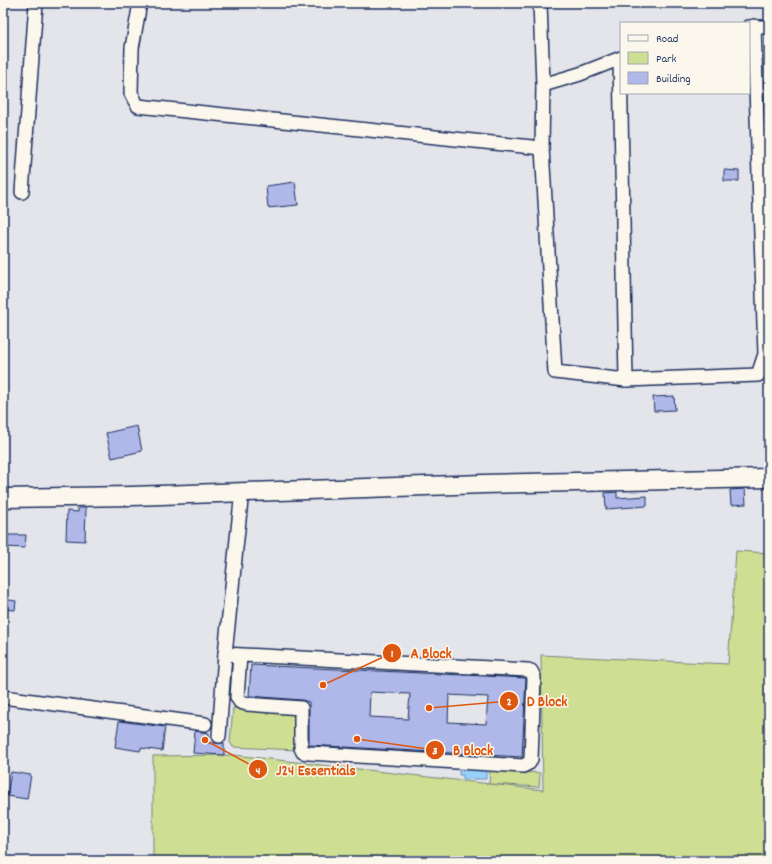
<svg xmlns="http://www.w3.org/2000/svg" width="772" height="864" font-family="Dekko,sans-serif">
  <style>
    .green { fill: #cede92; stroke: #748678 }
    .water { fill: #98d1f8; stroke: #6690ba }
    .building { fill: #afb8e9; stroke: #1b2f5e; fill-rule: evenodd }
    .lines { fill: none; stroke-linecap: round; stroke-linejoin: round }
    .street-casing { stroke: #1b2f5e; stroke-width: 16 }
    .secondary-casing { stroke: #1b2f5e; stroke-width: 21 }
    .street { stroke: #fbf7ec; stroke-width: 13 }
    .secondary { stroke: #fbf7ec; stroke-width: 18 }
    .leader { fill: none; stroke: #de5710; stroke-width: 1.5 }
    .callout-dot { fill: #de5710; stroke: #fbf7ec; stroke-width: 1.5 }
    .mark-label { font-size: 12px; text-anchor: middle; font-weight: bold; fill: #fff }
    .callout-label { font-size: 15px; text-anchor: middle; font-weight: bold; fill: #de5710; stroke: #fbf7ec; stroke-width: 3; stroke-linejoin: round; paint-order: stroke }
  </style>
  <rect width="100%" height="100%" fill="#e4e4eb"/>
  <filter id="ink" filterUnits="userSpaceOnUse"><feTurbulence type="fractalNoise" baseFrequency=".025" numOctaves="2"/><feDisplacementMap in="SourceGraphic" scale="8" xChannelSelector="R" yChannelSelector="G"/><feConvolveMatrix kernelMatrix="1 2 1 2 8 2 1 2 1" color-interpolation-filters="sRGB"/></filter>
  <g filter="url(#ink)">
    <g class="green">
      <path d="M736,551L769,553V861H153V756L234,755L543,790L541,655L728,664Z"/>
      <path d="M233,708L292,711L295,713L297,750L233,747L230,742Z"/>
      <path d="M490,770L540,773L539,787L489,784Z"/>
    </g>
    <path class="water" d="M459,769H486V779H463V775H459Z"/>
    <g class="building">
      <path d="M724,170L739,171V181H724Z"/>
      <path d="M295,182L298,205L268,208L266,186Z"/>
      <path d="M674,396L675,410L654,411L653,397Z"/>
      <path d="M137,426L142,451L112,458L106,433Z"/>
      <path d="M745,489L746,504L731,505L730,490Z"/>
      <path d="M617,492V498L647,496V506L606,509L605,493Z"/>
      <path d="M78,508H86L85,541L66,540L67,511L78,512Z"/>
      <path d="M3,535H26L25,548L3,547Z"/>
      <path d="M3,599L16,601L15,610L3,609Z"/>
      <path d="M251,665L526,678L522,757L309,745V702L302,700L249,696ZM370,692L410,694L408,719L369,717ZM449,695L488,697L486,724L448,722Z"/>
      <path d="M119,721L165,727L162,751L141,748L140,751L115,747Z"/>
      <path d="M195,731L209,733L208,743H224V755L193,753Z"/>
      <path d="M11,772L31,775L27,799L7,796Z"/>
    </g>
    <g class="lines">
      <g class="street-casing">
        <g id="street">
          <path d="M140,3L132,48L131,93L135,101L138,106L542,148"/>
          <path d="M540,3L543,85L542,148L555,372L626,380L758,375L765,354L754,26"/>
          <path d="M749,27H769"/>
          <path d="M620,59L626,380"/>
          <path d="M543,85L580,74L621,58"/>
          <path d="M22,192L36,3"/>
          <path d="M225,654L528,670L531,671L534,677L531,759L529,763L523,766L309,753L303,752L301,748V708L247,704L240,702L237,697L240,655"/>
          <path d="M3,697L205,724"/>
          <path d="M219,736L225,654L242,491"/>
        </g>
      </g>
      <g class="secondary-casing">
        <path id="secondary" d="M3,498L132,496L484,484L769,478"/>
      </g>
      <use href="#street" class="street"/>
      <use href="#secondary" class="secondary"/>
    </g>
  </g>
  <path class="leader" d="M323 685L392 653M429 708L509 701M357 739L435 750M205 740L258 769"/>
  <g class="callout-dot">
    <circle cx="323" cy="685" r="4"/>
    <circle cx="429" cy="708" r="4"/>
    <circle cx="357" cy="739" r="4"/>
    <circle cx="205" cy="740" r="4"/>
    <circle cx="392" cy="653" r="10"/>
    <circle cx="509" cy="701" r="10"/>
    <circle cx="435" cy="750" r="10"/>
    <circle cx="258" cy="769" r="10"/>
  </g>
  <g class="mark-label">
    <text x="392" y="657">1</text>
    <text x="509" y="705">2</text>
    <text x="435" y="754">3</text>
    <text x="258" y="774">4</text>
  </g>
  <g class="callout-label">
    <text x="431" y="658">A Block</text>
    <text x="547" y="706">D Block</text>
    <text x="473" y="755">B Block</text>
    <text x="316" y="775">J24 Essentials</text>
  </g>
  <rect width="772" height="864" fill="none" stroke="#fbf7ec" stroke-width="16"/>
  <rect x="8" y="8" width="756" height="848" fill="none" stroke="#1b2f5e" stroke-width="1.5" filter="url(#ink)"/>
  <rect x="620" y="22" width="130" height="72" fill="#fbf7ec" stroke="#a1a7b3"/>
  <rect x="628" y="35" width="20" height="6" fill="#fbf7ec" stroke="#a1a7b3"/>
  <text x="656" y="42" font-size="12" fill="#1b2f5e">Road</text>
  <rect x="628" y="52" width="20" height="12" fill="#cede92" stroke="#a1a7b3"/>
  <text x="656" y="62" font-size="12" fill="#1b2f5e">Park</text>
  <rect x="628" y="72" width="20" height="12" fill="#afb8e9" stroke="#a1a7b3"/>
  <text x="656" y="82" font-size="12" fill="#1b2f5e">Building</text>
</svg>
